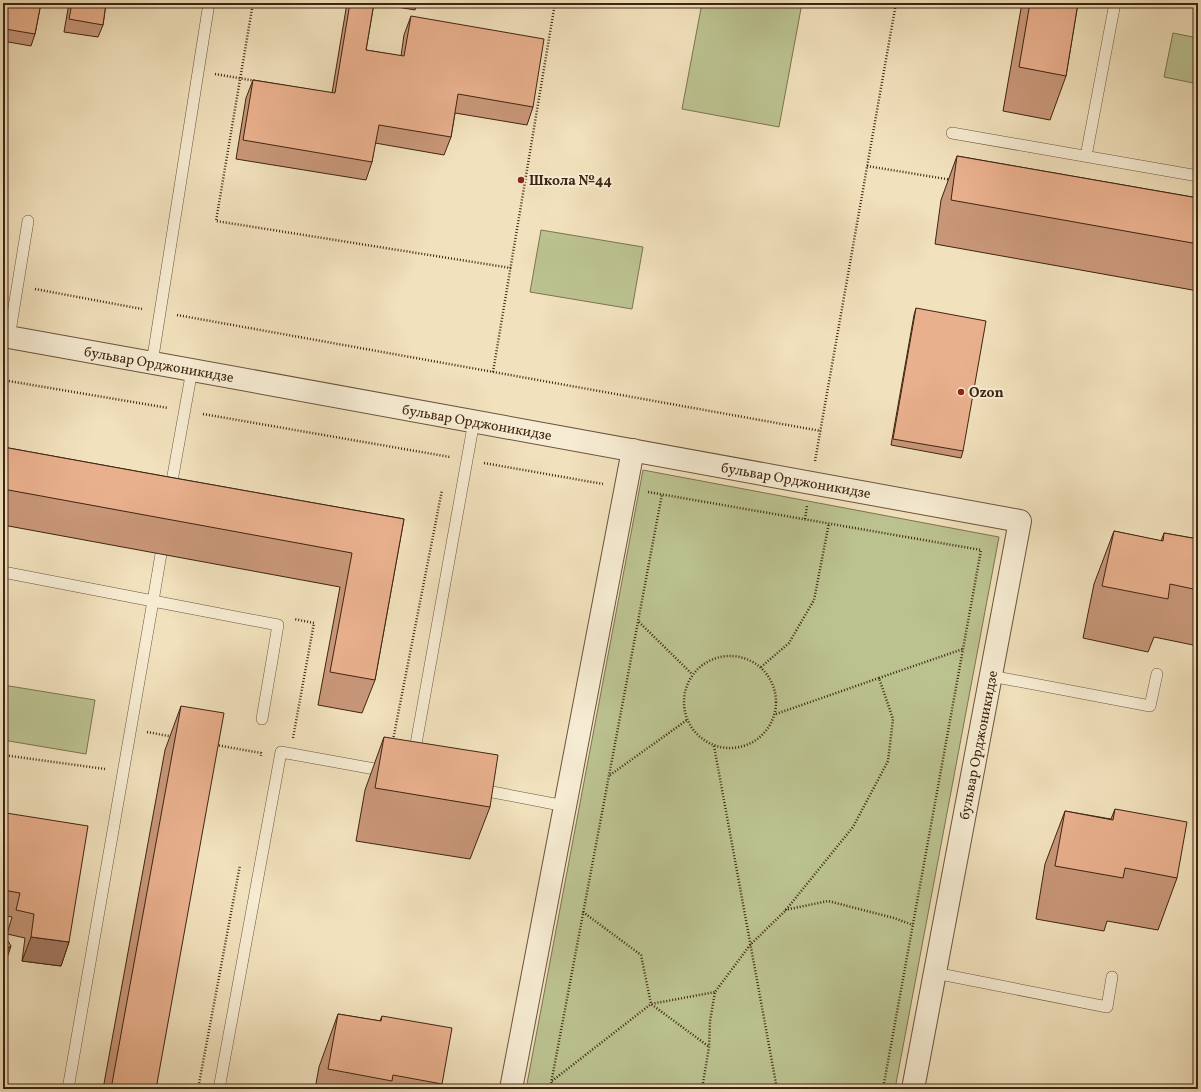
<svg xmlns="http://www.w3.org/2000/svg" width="1201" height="1092" font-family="Vollkorn,serif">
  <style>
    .green { fill: #bbc290; stroke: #7d7351 }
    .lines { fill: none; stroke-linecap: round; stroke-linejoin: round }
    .service-casing { stroke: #6c533c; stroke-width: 12 }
    .minor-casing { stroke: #6c533c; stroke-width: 24 }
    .path { stroke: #3f2412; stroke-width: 2.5; stroke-dasharray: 1 2; stroke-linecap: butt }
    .service { stroke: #f6ecd3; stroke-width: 11 }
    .minor { stroke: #f6ecd3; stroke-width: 22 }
    .wall { fill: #c89779; stroke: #3f2412 }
    .shaded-wall { fill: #a37b63; stroke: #3f2412 }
    .building { fill: #e9b08d; stroke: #3f2412 }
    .poi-dot { fill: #8f2418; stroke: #f6ecd3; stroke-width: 1.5 }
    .labels { text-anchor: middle; stroke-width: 4; stroke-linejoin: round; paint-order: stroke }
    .poi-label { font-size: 14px; font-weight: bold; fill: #3f2412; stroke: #f6ecd3; text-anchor: start }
    .street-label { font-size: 14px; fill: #3f2412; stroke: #f6ecd3 }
  </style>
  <rect width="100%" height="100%" fill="#f1e1bc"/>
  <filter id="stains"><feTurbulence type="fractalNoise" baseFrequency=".005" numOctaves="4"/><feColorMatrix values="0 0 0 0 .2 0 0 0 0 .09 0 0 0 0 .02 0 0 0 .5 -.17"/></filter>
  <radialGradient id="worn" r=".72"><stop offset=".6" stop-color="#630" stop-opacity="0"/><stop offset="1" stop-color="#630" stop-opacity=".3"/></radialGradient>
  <g class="green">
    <path d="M702,3H802L779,127L682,109Z"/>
    <path d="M1173,33L1198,38V84L1164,77Z"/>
    <path d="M541,230L643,247L632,309L530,292Z"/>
    <path d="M643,470L999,537L895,1089H526Z"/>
    <path d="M3,685L95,700L86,754L3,740Z"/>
  </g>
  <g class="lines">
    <g class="service-casing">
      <g id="service">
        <path d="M952,133L1198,176"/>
        <path d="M1086,156L1115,3"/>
        <path d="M9,338L28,221"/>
        <path d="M152,363L209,3"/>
        <path d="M170,492L192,370"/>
        <path d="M3,572L153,601L161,554"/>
        <path d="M991,676L1150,706L1157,674"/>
        <path d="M414,755L474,421"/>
        <path d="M477,789L565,806"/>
        <path d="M935,973L1107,1007L1112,977"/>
        <path d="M68,1089L153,601L278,625L262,719"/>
        <path d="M219,1089L281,752L386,771"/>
      </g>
    </g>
    <g class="minor-casing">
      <g id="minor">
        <path d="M3,336L192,370L1020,521L913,1089"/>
        <path d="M511,1089L633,450"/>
      </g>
    </g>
    <g class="path">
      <path d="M253,3L216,221L511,268"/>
      <path d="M215,74L256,81"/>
      <path d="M867,166L952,180"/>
      <path d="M35,289L142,309"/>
      <path d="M177,315L821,431"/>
      <path d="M493,372L555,3"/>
      <path d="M3,380L168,408"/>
      <path d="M203,414L450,457"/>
      <path d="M815,461L896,3"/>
      <path d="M484,463L603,484"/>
      <path d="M648,492L981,550L883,1089"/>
      <path d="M805,519L807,506"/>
      <path d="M639,622L692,674"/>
      <circle cx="730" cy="702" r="46"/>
      <path d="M761,667L789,643L814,600L829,523"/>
      <path d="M879,678L963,649"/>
      <path d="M147,732L174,737"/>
      <path d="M293,738L314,623L294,619"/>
      <path d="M393,740L442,490"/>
      <path d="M216,745L261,753V756"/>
      <path d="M714,746L777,1089"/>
      <path d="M3,755L105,769"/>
      <path d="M610,775L687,720"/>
      <path d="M785,910L828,901L894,918L913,925"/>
      <path d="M583,912L641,955L651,1004L708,1046"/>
      <path d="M552,1081L651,1004L715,992"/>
      <path d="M198,1089L240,865"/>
      <path d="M550,1089L662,494"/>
      <path d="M702,1089L709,1047L710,1021L715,992L750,945L785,911L853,827L888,761L893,719L879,678L776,714"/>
    </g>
    <use href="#service" class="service"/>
    <use href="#minor" class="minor"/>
  </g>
  <g class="wall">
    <path d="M3,3H41L35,34L31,46L3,41V43Z"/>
    <path d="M69,3H106L103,25L98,37L64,32Z"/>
    <path d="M347,3H417L415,10L374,3L366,50L401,56L404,35L411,16L533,107L527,125L455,113L451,137L444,155L375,143L372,162L366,180L236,159L246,98L253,80L332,93Z"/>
    <path d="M1022,3H1078L1066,76L1050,120L1003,111Z"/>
    <path d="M957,156L1198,198V291L935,244L941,200Z"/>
    <path d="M916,308L963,451L961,458L891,445L914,315Z"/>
    <path d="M3,447L163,476L404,519L375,680L362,713L318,705L340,587L3,525Z"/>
    <path d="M1114,531L1161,541L1164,533L1198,539V646L1154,637L1148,652L1083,638L1094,584Z"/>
    <path d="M181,706L156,1089H103L165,750Z"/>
    <path d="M384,737L490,807L470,859L356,841L365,790Z"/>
    <path d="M1115,809L1177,878L1158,930L1107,921L1104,931L1036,919L1045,864L1065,811L1111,819Z"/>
    <path d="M6,813L69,942L61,966L22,961L25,938L7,934L12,917L3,915V822Z"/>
    <path d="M338,1014L380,1021L382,1016L442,1084L440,1089H315L319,1067Z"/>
  </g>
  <g class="shaded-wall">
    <path d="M31,937L69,942L61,966L22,961Z"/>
    <path d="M11,946L7,958L3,960V951Z"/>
  </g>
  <g class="building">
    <path d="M4,3H41L35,34L5,29L3,43V5H4Z"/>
    <path d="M72,3H106L103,25L69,19Z"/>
    <path d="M350,3H374L366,50L404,56L411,16L544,39L533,107L458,94L451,137L379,125L372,162L243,140L253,80L335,93Z"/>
    <path d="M1030,3H1078L1066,76L1019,67Z"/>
    <path d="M957,156L1198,198V244L951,200Z"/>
    <path d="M916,308L986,321L963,451L893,439Z"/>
    <path d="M3,447L163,476L404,519L375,680L330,672L352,553L3,489Z"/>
    <path d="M1114,531L1163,541L1164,533L1198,539V590L1170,584L1168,599L1102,586Z"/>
    <path d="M181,706L224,713L156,1089H111Z"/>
    <path d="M384,737L498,755L490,807L375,788Z"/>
    <path d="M1115,809L1187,822L1177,878L1125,868L1123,878L1055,866L1065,811L1113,820Z"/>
    <path d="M6,813L88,826L69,942L31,937L34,914L16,910L20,893L3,890V833Z"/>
    <path d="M3,933L11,946L3,951Z"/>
    <path d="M338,1014L381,1021L382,1016L452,1028L442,1084L393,1075L392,1081L328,1069Z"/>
  </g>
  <g class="poi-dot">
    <circle cx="521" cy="180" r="4"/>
    <circle cx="961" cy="392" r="4"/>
  </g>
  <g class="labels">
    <g class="poi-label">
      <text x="529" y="185">Школа №44</text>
      <text x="969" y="397">Ozon</text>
    </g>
    <g class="street-label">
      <text transform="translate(159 364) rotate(10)" y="5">бульвар Орджоникидзе</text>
      <text transform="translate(477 422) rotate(10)" y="5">бульвар Орджоникидзе</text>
      <text transform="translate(796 480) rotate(10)" y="5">бульвар Орджоникидзе</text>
      <text transform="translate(978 745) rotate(-79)" y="5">бульвар Орджоникидзе</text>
    </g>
  </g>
  <rect width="1201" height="1092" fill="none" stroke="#f1e1bc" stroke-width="16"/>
  <rect x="4" y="4" width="1193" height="1084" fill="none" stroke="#3f2412" stroke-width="2"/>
  <rect x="8" y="8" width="1185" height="1076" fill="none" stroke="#3f2412"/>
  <rect width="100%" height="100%" filter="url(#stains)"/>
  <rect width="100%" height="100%" fill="url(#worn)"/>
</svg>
